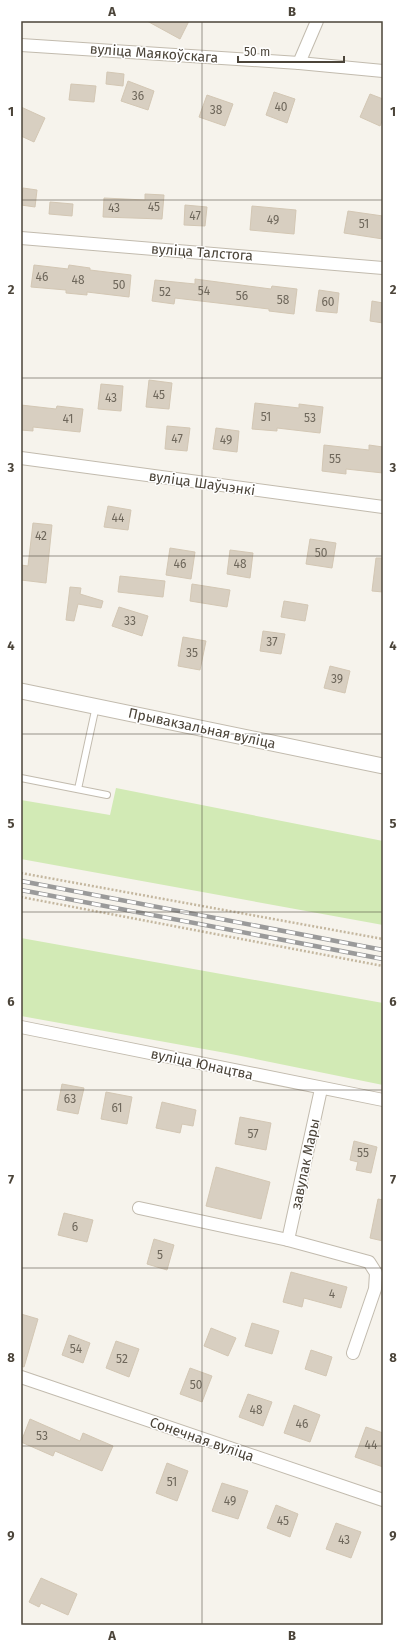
<svg xmlns="http://www.w3.org/2000/svg" width="404" height="1646" font-family="'Fira Sans',sans-serif">
  <style>
    .green { fill: #d2eab5 }
    .building { fill: #d8cfc1; stroke: #d3c7b4 }
    .lines { fill: none; stroke-linecap: round; stroke-linejoin: round }
    .service-casing { stroke: #c2bbae; stroke-width: 8 }
    .minor-casing { stroke: #c2bbae; stroke-width: 14 }
    .tertiary-casing { stroke: #c2bbae; stroke-width: 17 }
    .path { stroke: #c4b79f; stroke-width: 2.5; stroke-dasharray: 2 2; stroke-linecap: butt }
    .service { stroke: #fff; stroke-width: 6 }
    .minor { stroke: #fff; stroke-width: 12 }
    .tertiary { stroke: #fff; stroke-width: 15 }
    .rail-casing { stroke: #9a9a9a; stroke-width: 4.5 }
    .rail { stroke: #fff; stroke-width: 3; stroke-dasharray: 9; stroke-linecap: butt }
    .grid { fill: none; stroke: #4b4439; stroke-width: 1; stroke-opacity: 0.55 }
    .labels { text-anchor: middle; stroke-width: 3; stroke-linejoin: round; paint-order: stroke }
    .number-label { font-size: 12px; fill: #6e675b }
    .street-label { font-size: 14px; fill: #4b4439; stroke: #fff }
    .neatline { fill: none; stroke: #4b4439; stroke-width: 1.5 }
    .grid-label { font-size: 13px; text-anchor: middle; font-weight: bold; fill: #4b4439 }
  </style>
  <rect width="100%" height="100%" fill="#f6f3ec"/>
  <g class="green">
    <path d="M116,788L383,841V925L21,859V800L110,815Z"/>
    <path d="M21,938L383,1003V1085L226,1053L21,1016Z"/>
  </g>
  <g class="building">
    <path d="M147,21H189L180,39Z"/>
    <path d="M107,72L124,74L123,86L106,84Z"/>
    <path d="M128,81L154,91L148,110L121,101Z"/>
    <path d="M71,84L96,86L94,102L69,100Z"/>
    <path d="M274,92L295,99L287,123L266,115Z"/>
    <path d="M370,94L383,99V119L380,126L360,117Z"/>
    <path d="M207,95L233,104L225,126L199,117Z"/>
    <path d="M21,107L45,118L34,142L21,136Z"/>
    <path d="M23,188L37,190L35,207L21,205Z"/>
    <path d="M145,194L164,195L162,219L103,217L104,198L145,200Z"/>
    <path d="M50,202L73,204L72,216L49,214Z"/>
    <path d="M185,205L207,207L205,226L184,225Z"/>
    <path d="M252,206L296,210L294,234L250,230Z"/>
    <path d="M348,211L383,216V239L344,233Z"/>
    <path d="M34,265L68,269L69,265L90,268V270L131,275L129,297L87,292V295L66,293V290L31,287Z"/>
    <path d="M195,279L271,289L272,286L297,289L294,314L269,311V309L175,298L174,304L152,301L155,280L195,284Z"/>
    <path d="M319,290L339,293L337,313L316,311Z"/>
    <path d="M372,301L383,303V323L370,321Z"/>
    <path d="M149,380L172,383L169,409L146,407Z"/>
    <path d="M101,384L123,386L121,411L98,409Z"/>
    <path d="M255,403L299,408V404L323,407L320,433L277,428V431L252,429Z"/>
    <path d="M21,405L56,409L57,406L83,409L80,432L33,427V431L21,430Z"/>
    <path d="M167,426L190,428L187,451L165,449Z"/>
    <path d="M216,428L239,431L237,452L213,449Z"/>
    <path d="M324,445L369,450V445L383,447V473L346,469V474L322,471Z"/>
    <path d="M108,506L131,510L128,530L104,527Z"/>
    <path d="M33,523L52,525L46,583L21,580V565L28,566Z"/>
    <path d="M310,539L336,543L332,568L306,564Z"/>
    <path d="M170,548L195,552L191,579L166,575Z"/>
    <path d="M230,550L253,553L250,578L227,574Z"/>
    <path d="M376,558H383V592L372,591Z"/>
    <path d="M120,576L165,581L163,597L118,592Z"/>
    <path d="M192,584L230,590L227,607L190,601Z"/>
    <path d="M70,587L81,588L80,594L103,601L101,608L78,604L74,621L66,620Z"/>
    <path d="M284,601L308,605L305,621L281,617Z"/>
    <path d="M119,607L148,616L142,636L112,626Z"/>
    <path d="M263,631L285,634L281,654L260,651Z"/>
    <path d="M183,637L206,641L200,670L178,666Z"/>
    <path d="M330,666L350,671L345,693L324,688Z"/>
    <path d="M62,1084L84,1088L78,1114L57,1110Z"/>
    <path d="M106,1092L132,1097L127,1124L101,1119Z"/>
    <path d="M162,1102L196,1110L193,1126L182,1124L180,1133L156,1128Z"/>
    <path d="M240,1117L271,1123L266,1150L235,1144Z"/>
    <path d="M354,1141L377,1147L371,1173L356,1170L358,1162L350,1160Z"/>
    <path d="M216,1167L270,1182L261,1219L206,1206Z"/>
    <path d="M378,1199L383,1200V1241L370,1238Z"/>
    <path d="M64,1213L93,1220L87,1242L58,1235Z"/>
    <path d="M154,1239L174,1245L167,1270L147,1264Z"/>
    <path d="M291,1272L347,1287L341,1308L304,1298L302,1307L283,1302Z"/>
    <path d="M21,1314L38,1319L24,1367L21,1366Z"/>
    <path d="M252,1323L279,1331L272,1354L245,1346Z"/>
    <path d="M211,1328L236,1338L228,1356L204,1346Z"/>
    <path d="M69,1335L90,1343L83,1363L62,1355Z"/>
    <path d="M116,1341L139,1349L129,1377L106,1368Z"/>
    <path d="M311,1350L332,1357L326,1376L305,1369Z"/>
    <path d="M190,1368L212,1376L202,1402L180,1394Z"/>
    <path d="M248,1394L272,1402L263,1426L239,1417Z"/>
    <path d="M294,1405L320,1415L310,1442L284,1433Z"/>
    <path d="M30,1419L80,1441L83,1433L113,1446L102,1471L55,1451L53,1456L21,1442Z"/>
    <path d="M366,1427L383,1433V1467L355,1457Z"/>
    <path d="M167,1463L188,1471L177,1501L156,1493Z"/>
    <path d="M222,1483L248,1491L238,1519L212,1511Z"/>
    <path d="M276,1505L298,1514L290,1537L267,1528Z"/>
    <path d="M336,1523L361,1532L351,1558L326,1549Z"/>
    <path d="M41,1578L77,1594L68,1615L41,1603L39,1607L29,1602Z"/>
  </g>
  <g class="lines">
    <g class="service-casing">
      <g id="service">
        <path d="M21,778L107,795"/>
        <path d="M78,789L96,706"/>
      </g>
    </g>
    <g class="minor-casing">
      <g id="minor">
        <path d="M21,45L299,63L383,71"/>
        <path d="M299,63L317,21"/>
        <path d="M21,238L383,268"/>
        <path d="M21,458L383,507"/>
        <path d="M21,1027L383,1100"/>
        <path d="M139,1208L288,1240L321,1089"/>
        <path d="M288,1240L369,1262L376,1273L375,1289L353,1353"/>
        <path d="M21,1377L383,1500"/>
      </g>
    </g>
    <g class="tertiary-casing">
      <path id="tertiary" d="M21,691L383,766"/>
    </g>
    <g class="path">
      <path d="M21,873L383,939"/>
      <path d="M21,897L383,966"/>
    </g>
    <use href="#service" class="service"/>
    <use href="#minor" class="minor"/>
    <use href="#tertiary" class="tertiary"/>
    <g class="rail-casing">
      <g id="rail">
        <path d="M21,881L383,950"/>
        <path d="M21,890L383,959"/>
      </g>
    </g>
    <use href="#rail" class="rail"/>
  </g>
  <path class="grid" d="M202,21V1625M21,200H383M21,378H383M21,556H383M21,734H383M21,912H383M21,1090H383M21,1268H383M21,1446H383"/>
  <g class="labels">
    <g class="number-label">
      <text x="138" y="100">36</text>
      <text x="281" y="111">40</text>
      <text x="216" y="114">38</text>
      <text x="154" y="211">45</text>
      <text x="114" y="212">43</text>
      <text x="195" y="220">47</text>
      <text x="273" y="224">49</text>
      <text x="364" y="228">51</text>
      <text x="42" y="281">46</text>
      <text x="78" y="284">48</text>
      <text x="119" y="289">50</text>
      <text x="204" y="295">54</text>
      <text x="165" y="296">52</text>
      <text x="242" y="300">56</text>
      <text x="283" y="304">58</text>
      <text x="328" y="306">60</text>
      <text x="159" y="399">45</text>
      <text x="111" y="402">43</text>
      <text x="266" y="421">51</text>
      <text x="310" y="422">53</text>
      <text x="68" y="423">41</text>
      <text x="177" y="443">47</text>
      <text x="226" y="444">49</text>
      <text x="335" y="463">55</text>
      <text x="118" y="522">44</text>
      <text x="41" y="540">42</text>
      <text x="321" y="557">50</text>
      <text x="180" y="568">46</text>
      <text x="240" y="568">48</text>
      <text x="130" y="625">33</text>
      <text x="272" y="646">37</text>
      <text x="192" y="657">35</text>
      <text x="337" y="683">39</text>
      <text x="70" y="1103">63</text>
      <text x="117" y="1112">61</text>
      <text x="253" y="1138">57</text>
      <text x="363" y="1157">55</text>
      <text x="75" y="1231">6</text>
      <text x="160" y="1259">5</text>
      <text x="332" y="1298">4</text>
      <text x="76" y="1353">54</text>
      <text x="122" y="1363">52</text>
      <text x="196" y="1389">50</text>
      <text x="256" y="1414">48</text>
      <text x="302" y="1428">46</text>
      <text x="42" y="1440">53</text>
      <text x="371" y="1449">44</text>
      <text x="172" y="1486">51</text>
      <text x="230" y="1505">49</text>
      <text x="283" y="1525">45</text>
      <text x="344" y="1544">43</text>
    </g>
    <g class="street-label">
      <text transform="translate(154 53) rotate(4)" y="5">вуліца Маякоўскага</text>
      <text transform="translate(202 252) rotate(4)" y="5">вуліца Талстога</text>
      <text transform="translate(202 483) rotate(8)" y="5">вуліца Шаўчэнкі</text>
      <text transform="translate(202 728) rotate(12)" y="5">Прывакзальная вуліца</text>
      <text transform="translate(202 1064) rotate(12)" y="5">вуліца Юнацтва</text>
      <text transform="translate(305 1164) rotate(-78)" y="5">завулак Мары</text>
      <text transform="translate(202 1439) rotate(19)" y="5">Сонечная вуліца</text>
    </g>
  </g>
  <rect width="404" height="1646" fill="none" stroke="#ffffff" stroke-width="44"/>
  <path d="M238 56v6h106v-6" fill="none" stroke="#4b4439" stroke-width="2"/>
  <text x="244" y="56" font-size="12" fill="#4b4439" stroke="#ffffff" stroke-width="3" paint-order="stroke">50 m</text>
  <rect x="22" y="22" width="360" height="1602" class="neatline"/>
  <g class="grid-label">
    <text x="112" y="16">A</text>
    <text x="292" y="16">B</text>
    <text x="11" y="116">1</text>
    <text x="393" y="116">1</text>
    <text x="11" y="294">2</text>
    <text x="393" y="294">2</text>
    <text x="11" y="472">3</text>
    <text x="393" y="472">3</text>
    <text x="11" y="650">4</text>
    <text x="393" y="650">4</text>
    <text x="11" y="828">5</text>
    <text x="393" y="828">5</text>
    <text x="11" y="1006">6</text>
    <text x="393" y="1006">6</text>
    <text x="11" y="1184">7</text>
    <text x="393" y="1184">7</text>
    <text x="11" y="1362">8</text>
    <text x="393" y="1362">8</text>
    <text x="11" y="1540">9</text>
    <text x="393" y="1540">9</text>
    <text x="112" y="1640">A</text>
    <text x="292" y="1640">B</text>
  </g>
</svg>
